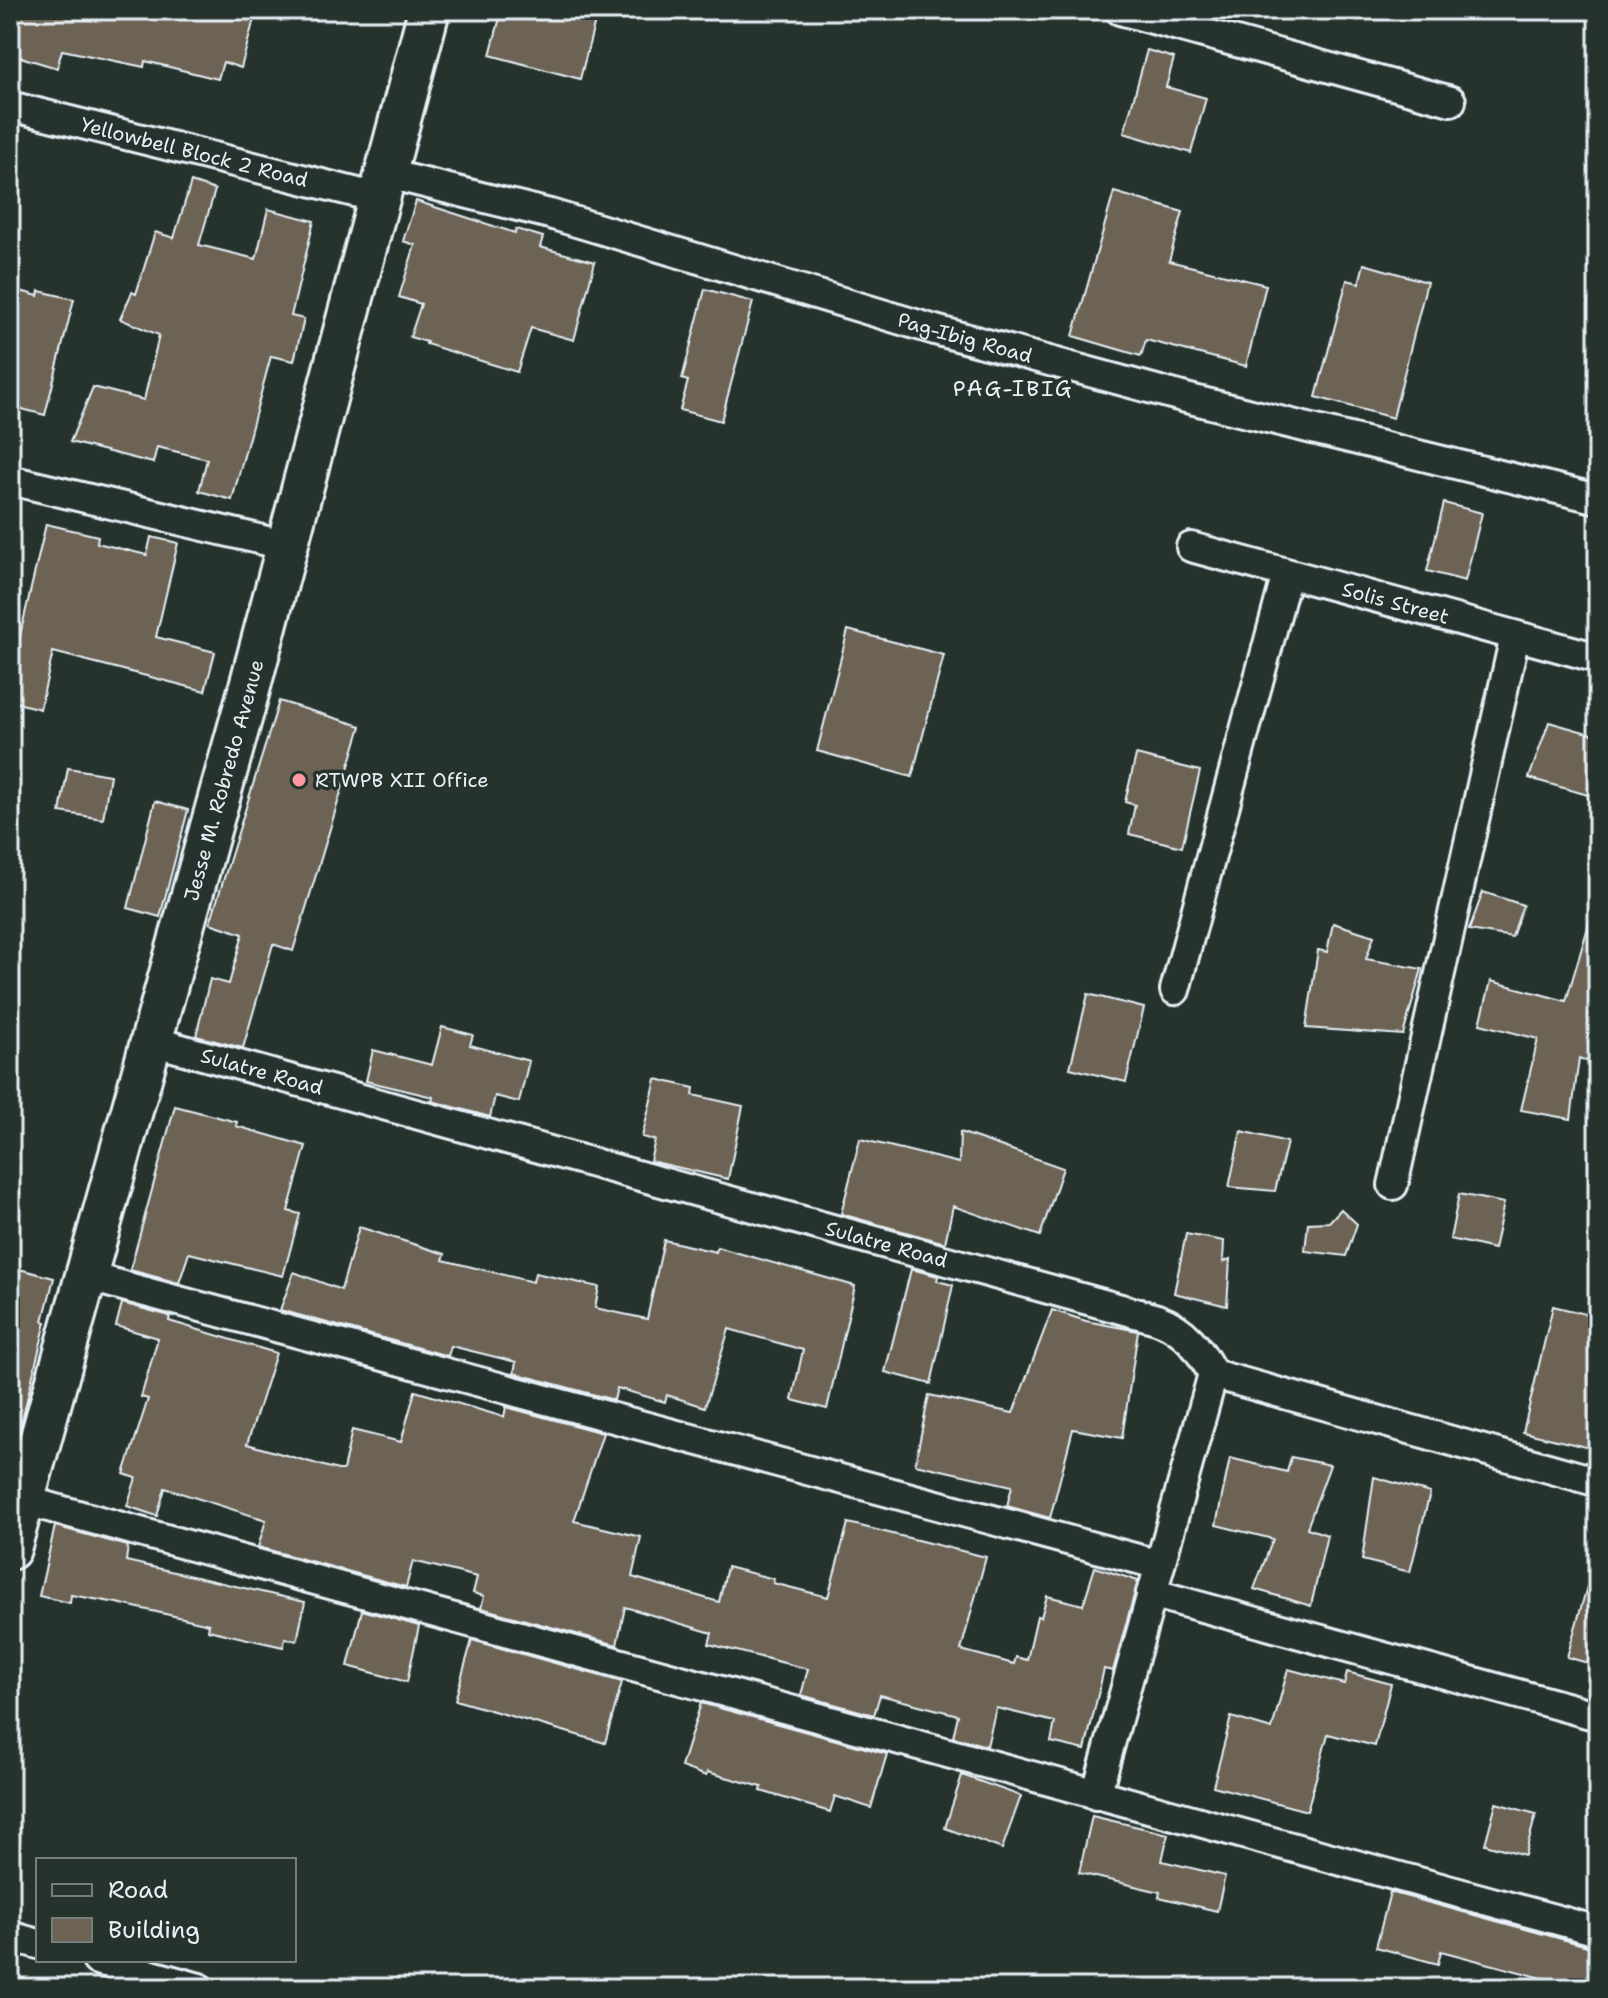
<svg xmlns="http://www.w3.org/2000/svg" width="1608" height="1998" font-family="'Shantell Sans',sans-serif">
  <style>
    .building { fill: #6d6455; stroke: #e8f1f8; stroke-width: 2 }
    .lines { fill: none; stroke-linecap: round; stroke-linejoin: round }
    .street-casing { stroke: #e8f1f8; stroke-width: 34 }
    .secondary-casing { stroke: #e8f1f8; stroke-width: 46 }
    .street { stroke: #26332d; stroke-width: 28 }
    .secondary { stroke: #26332d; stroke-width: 40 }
    .poi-dot { fill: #ff9aa2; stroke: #26332d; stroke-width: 3 }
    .labels { text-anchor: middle; stroke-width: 7; stroke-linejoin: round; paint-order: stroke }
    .street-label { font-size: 20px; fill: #e8f1f8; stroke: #26332d }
    .poi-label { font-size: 20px; fill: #e8f1f8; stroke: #26332d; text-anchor: start }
    .neighbourhood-label { font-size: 22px; letter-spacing: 2px; fill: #e8f1f8; stroke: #26332d }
  </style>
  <rect width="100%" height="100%" fill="#26332d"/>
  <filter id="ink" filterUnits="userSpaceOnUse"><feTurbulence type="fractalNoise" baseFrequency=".0125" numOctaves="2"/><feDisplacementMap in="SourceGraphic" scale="16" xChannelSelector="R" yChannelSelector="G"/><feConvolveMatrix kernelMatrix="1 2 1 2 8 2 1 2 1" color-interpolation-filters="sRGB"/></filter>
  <g filter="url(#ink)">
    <g class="building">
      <path d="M10,10H238L255,15L241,68L223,62L218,79L145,61L144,67L62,50L57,68L10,54Z"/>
      <path d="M502,10H598L580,79L490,55Z"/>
      <path d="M1147,50L1174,58L1166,87L1206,98L1191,153L1124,133Z"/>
      <path d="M191,182L215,190L199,245L256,259L268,209L314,221L291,316L304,319L294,361L271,356L232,500L199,491L207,459L157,447L153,463L70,442L93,387L144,400L159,335L120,319L132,292L136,294L155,232L174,238Z"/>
      <path d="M1114,192L1183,212L1169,261L1266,285L1246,366L1146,340L1141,356L1073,336Z"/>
      <path d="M416,201L515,233L516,229L543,237L540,247L595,262L574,340L531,328L517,372L426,344L427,342L410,337L421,304L399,297L415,245L403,241Z"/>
      <path d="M1364,264L1427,282L1393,418L1316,397L1347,280L1359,283Z"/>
      <path d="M10,288L38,296L39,291L74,299L45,415L10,406Z"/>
      <path d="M705,289L753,302L721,421L680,410L688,381L682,379Z"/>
      <path d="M1444,503L1482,513L1465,581L1427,571Z"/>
      <path d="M46,524L98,536L97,543L147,555L151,537L178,543L156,637L215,652L205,691L53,652L40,709L10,701V678Z"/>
      <path d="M848,630L944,655L912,777L817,751Z"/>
      <path d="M279,701L361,726L293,951L273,944L243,1048L196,1036L210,979L229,984L243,934L210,923Z"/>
      <path d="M1549,722L1598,736V798L1529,778Z"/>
      <path d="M1136,755L1200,771L1182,847L1129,834L1135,805L1125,802Z"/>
      <path d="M68,768L110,775L103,819L60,812Z"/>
      <path d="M155,801L188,810L160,917L128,908Z"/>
      <path d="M1483,892L1523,905L1512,937L1469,930Z"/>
      <path d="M1591,917L1598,918V1065L1579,1058L1571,1119L1521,1110L1538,1039L1480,1024L1491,981L1566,1001Z"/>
      <path d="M1333,923L1374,936L1366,959L1422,969L1403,1035L1306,1028L1318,950L1327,952Z"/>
      <path d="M1088,994L1144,1008L1126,1082L1070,1068Z"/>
      <path d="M442,1027L473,1035L470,1045L529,1061L519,1102L495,1096L490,1117L432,1101L433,1097L366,1081L373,1050L432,1065Z"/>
      <path d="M656,1079L694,1088L693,1095L743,1106L728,1179L650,1161L655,1140L642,1137Z"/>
      <path d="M175,1106L237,1122L236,1126L306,1146L288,1211L300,1214L283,1276L189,1253L179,1283L130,1270Z"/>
      <path d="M1241,1131L1287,1142L1275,1191L1229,1187Z"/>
      <path d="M960,1132L1063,1168L1040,1236L953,1206L945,1243L841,1214L860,1139L959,1163Z"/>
      <path d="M1459,1194L1504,1203L1494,1249L1450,1239Z"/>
      <path d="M1341,1209L1357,1224L1346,1256L1305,1251L1308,1223L1329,1222Z"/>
      <path d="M359,1227L445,1254L443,1260L533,1282L535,1273L599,1287L595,1308L647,1319L664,1240L716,1252L717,1247L855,1286L827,1409L792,1400L803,1350L729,1329L705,1407L667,1395L665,1402L617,1388L614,1400L514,1373L516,1362L451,1346L448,1356L280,1310L294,1272L341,1290Z"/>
      <path d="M1186,1234L1224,1241L1223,1262L1230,1259L1227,1306L1174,1293Z"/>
      <path d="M19,1269L54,1278L43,1321L46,1322L19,1432L10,1431V1279L16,1281Z"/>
      <path d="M911,1269L938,1276L937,1281L953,1285L931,1384L885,1372Z"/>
      <path d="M122,1303L170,1316L169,1321L276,1353L247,1444L338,1470H343L352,1430L401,1442L415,1391L504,1417L506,1407L603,1433L574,1521L641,1537L632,1577L719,1602L727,1567L774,1579L773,1583L828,1597L848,1523L986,1557L961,1650L1014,1664L1016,1657L1027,1660L1037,1616L1041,1617L1047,1596L1083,1605L1095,1567L1138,1581L1113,1671L1104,1669L1085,1750L1051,1742L1055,1722L996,1708L987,1746L953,1737L958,1715L880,1695L874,1715L801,1695L808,1669L709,1644L712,1633L625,1607L617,1645L481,1608L484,1596L473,1593L477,1577L413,1561L406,1587L258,1547L266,1520L165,1488L157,1516L127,1506L136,1478L124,1474L148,1399L141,1397L158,1338L116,1326Z"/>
      <path d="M1553,1306L1598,1317V1450L1523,1432Z"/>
      <path d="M1052,1310L1086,1321L1138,1331L1122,1438L1073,1429L1050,1518L1007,1506L1012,1486L915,1464L929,1395L1013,1413Z"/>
      <path d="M1291,1457L1330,1465L1307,1528L1327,1535L1311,1606L1254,1589L1273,1539L1216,1525L1230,1458L1287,1472Z"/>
      <path d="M1374,1477L1430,1493L1410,1572L1362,1560Z"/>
      <path d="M55,1526L128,1546L126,1561L305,1602L297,1641L285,1638L283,1647L208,1630L209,1624L117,1603L71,1595L70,1603L39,1596Z"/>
      <path d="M1590,1576L1598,1577V1666L1567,1657Z"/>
      <path d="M362,1610L419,1626L407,1682L348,1666Z"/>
      <path d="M472,1640L622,1682L605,1743L455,1700Z"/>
      <path d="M1288,1669L1344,1684L1347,1672L1391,1684L1375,1746L1328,1734L1307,1811L1213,1786L1231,1717L1272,1729Z"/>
      <path d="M701,1703L887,1754L871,1808L835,1796L830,1812L761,1791L762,1787L707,1772L706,1776L681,1767Z"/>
      <path d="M962,1775L1021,1796L1002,1849L945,1828Z"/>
      <path d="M1496,1803L1536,1814L1525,1855L1485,1844Z"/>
      <path d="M1092,1816L1168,1834L1162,1861L1225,1876L1217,1911L1159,1897L1160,1892L1079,1873Z"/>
      <path d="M1390,1892L1598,1949V1988H1544L1546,1979L1441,1951L1438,1964L1376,1947Z"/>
    </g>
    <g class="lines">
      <g class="street-casing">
        <g id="street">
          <path d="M1120,10L1451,101"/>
          <path id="s1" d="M10,106L378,198"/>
          <path id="s2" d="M384,173L550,214L935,330L1186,398L1598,499"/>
          <path d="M10,480L288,546"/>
          <path id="s3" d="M1191,547L1598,658"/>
          <path d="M1175,990L1287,574"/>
          <path id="s4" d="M152,1041L1157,1319C1185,1329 1199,1348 1213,1374L1598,1482"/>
          <path d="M1393,1185L1515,636"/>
          <path d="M86,1276L1160,1565"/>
          <path d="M23,1500L1598,1931"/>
          <path d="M1151,1593L1598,1716"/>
          <path d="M1096,1795L1213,1374"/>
          <path d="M10,1936L38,1944"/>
          <path d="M97,1960L199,1988"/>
        </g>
      </g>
      <g class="secondary-casing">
        <g id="secondary">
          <path id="s5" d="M10,1549L249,690L429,10"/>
        </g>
      </g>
      <use href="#street" class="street"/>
      <use href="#secondary" class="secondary"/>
    </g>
  </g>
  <circle class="poi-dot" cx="299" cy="780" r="8"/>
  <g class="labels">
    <g class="street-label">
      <text dy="7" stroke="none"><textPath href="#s1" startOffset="190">Yellowbell Block 2 Road</textPath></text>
      <text dy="7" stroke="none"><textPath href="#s2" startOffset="604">Pag-Ibig Road</textPath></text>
      <text dy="7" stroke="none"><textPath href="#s3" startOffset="212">Solis Street</textPath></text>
      <text dy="7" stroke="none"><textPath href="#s5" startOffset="798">Jesse M. Robredo Avenue</textPath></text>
      <text dy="7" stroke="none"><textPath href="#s4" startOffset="114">Sulatre Road</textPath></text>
      <text dy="7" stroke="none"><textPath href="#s4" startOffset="762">Sulatre Road</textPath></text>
    </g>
    <g class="poi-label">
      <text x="315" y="787">RTWPB XII Office</text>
    </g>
    <g class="neighbourhood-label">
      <text x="1013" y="396">PAG-IBIG</text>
    </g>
  </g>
  <rect width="1608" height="1998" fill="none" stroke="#26332d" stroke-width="40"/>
  <rect x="20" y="20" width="1568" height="1958" fill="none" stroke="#e8f1f8" stroke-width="3" filter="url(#ink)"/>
  <rect x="36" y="1858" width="260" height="104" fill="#26332d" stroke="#747f7e" stroke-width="2"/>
  <rect x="52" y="1884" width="40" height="12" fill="#26332d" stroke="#747f7e" stroke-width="2"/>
  <text x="108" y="1898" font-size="24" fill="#e8f1f8">Road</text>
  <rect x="52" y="1918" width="40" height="24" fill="#6d6455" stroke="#747f7e" stroke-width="2"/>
  <text x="108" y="1938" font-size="24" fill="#e8f1f8">Building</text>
</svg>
